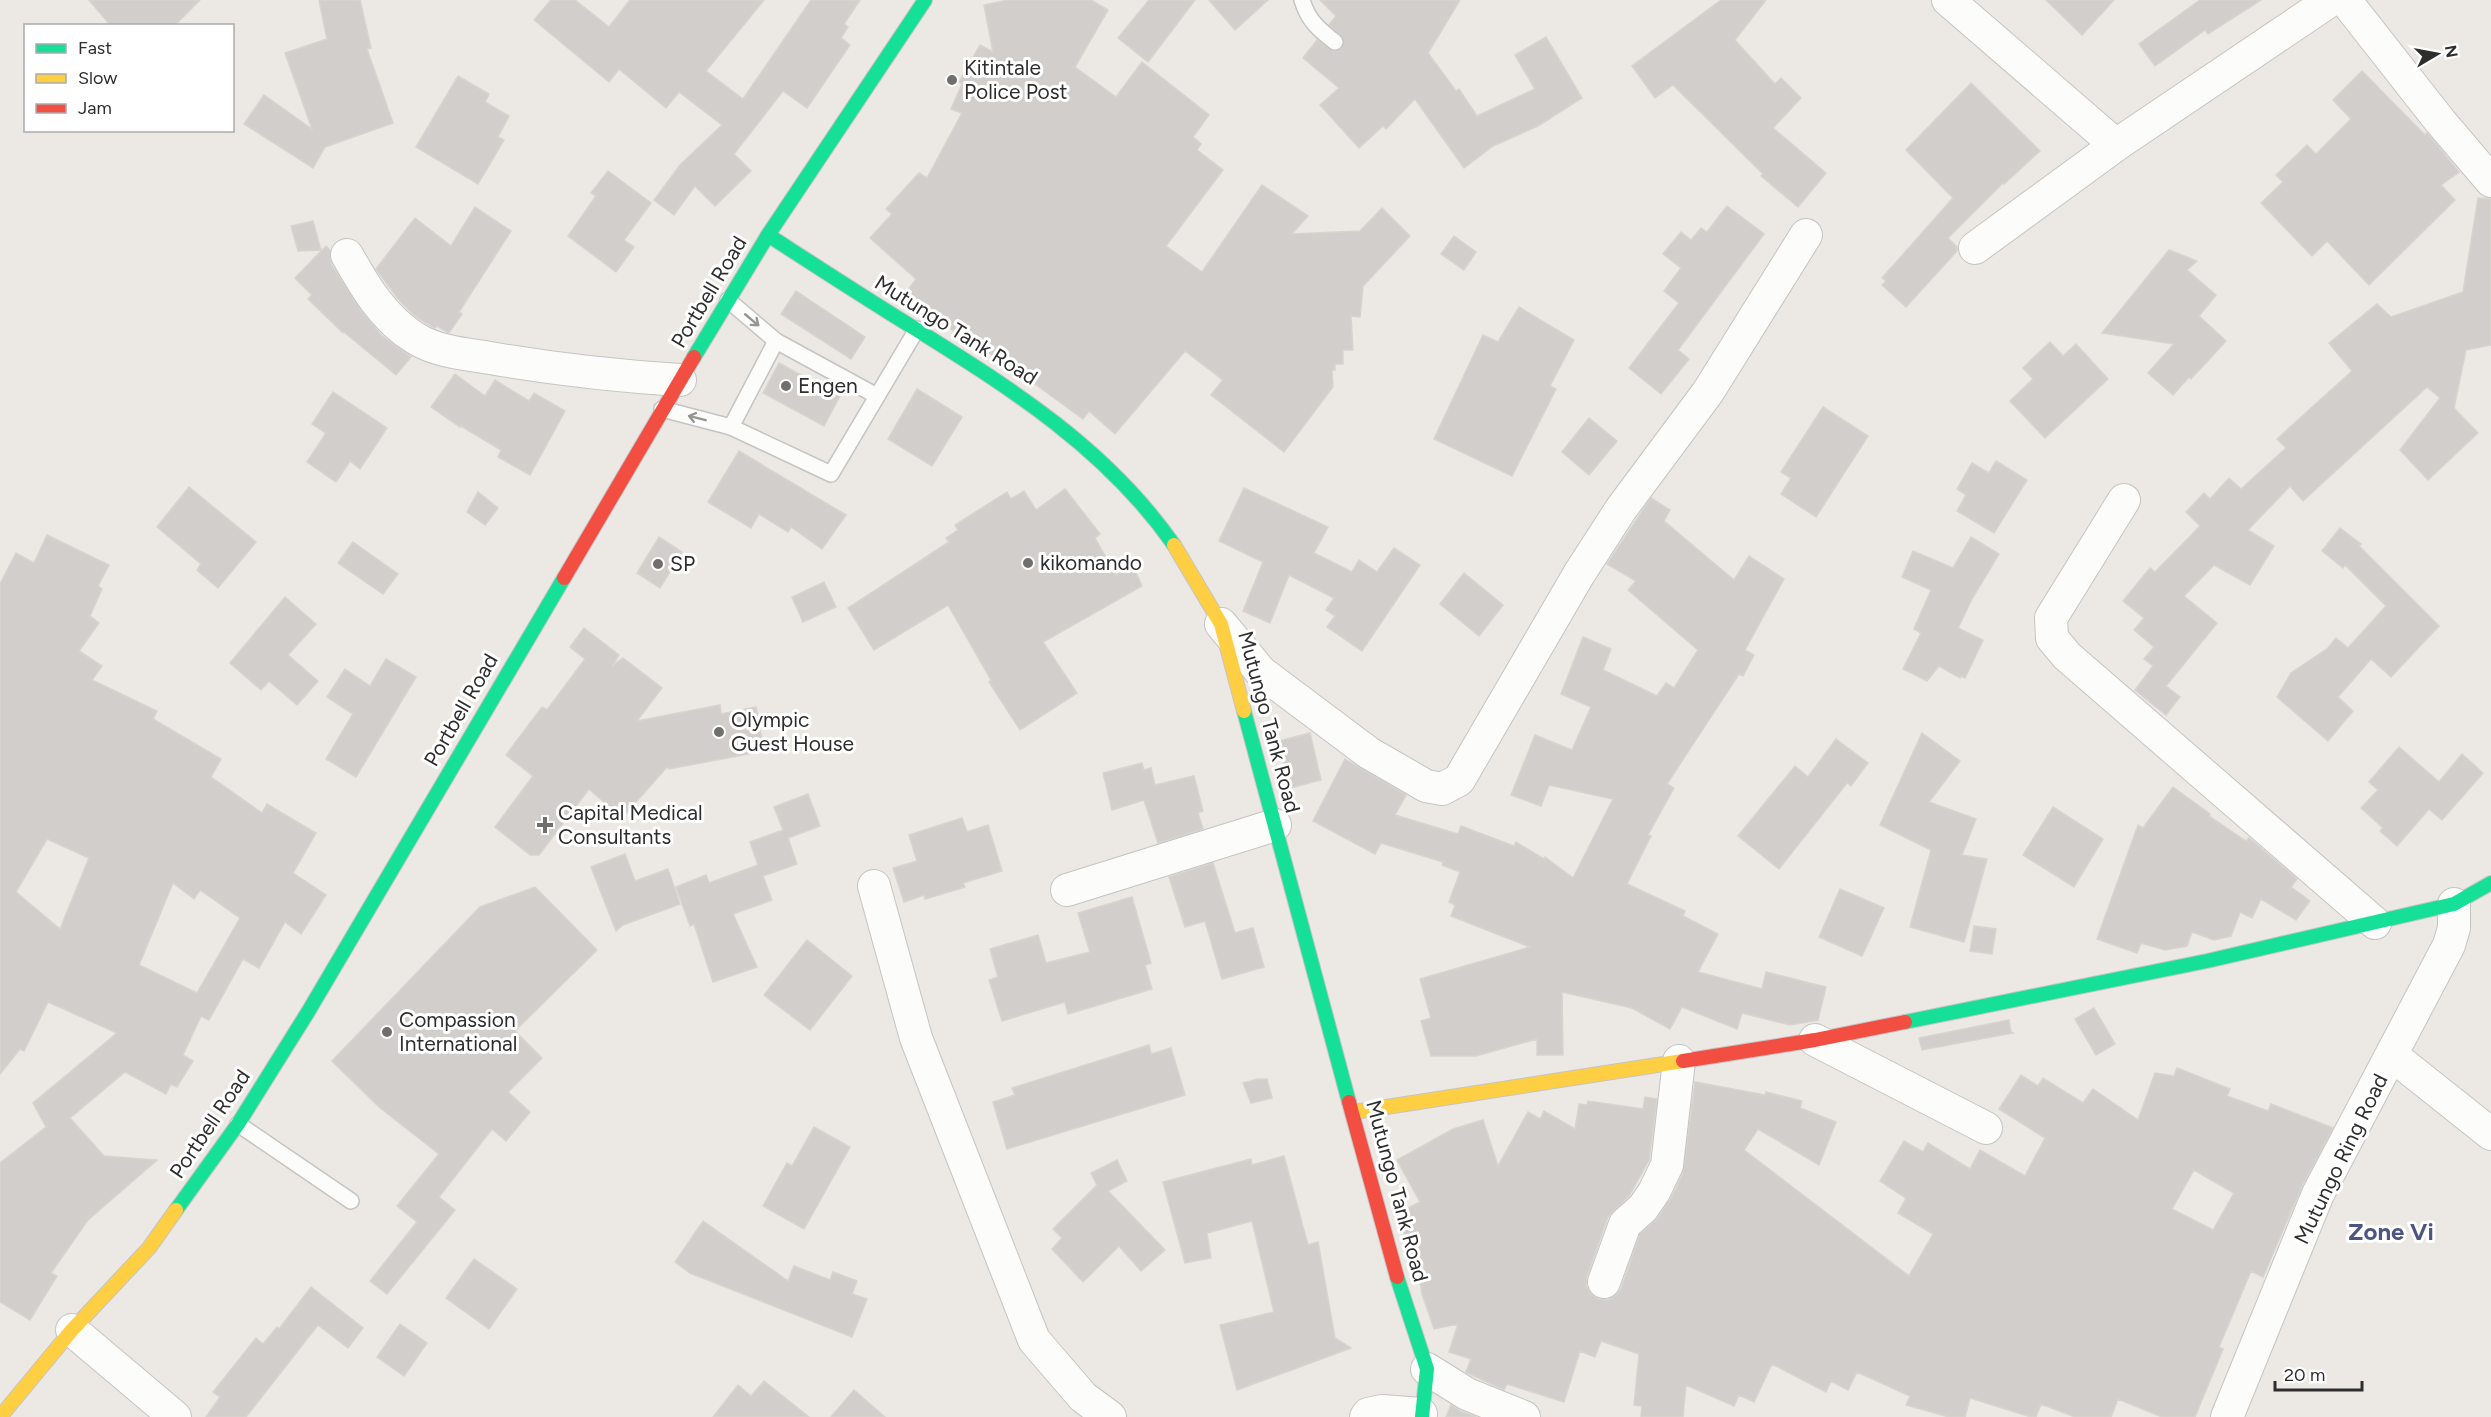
<svg xmlns="http://www.w3.org/2000/svg" width="2491" height="1417" font-family="Figtree,sans-serif">
  <style>
    .building { fill: #d1cecb; stroke: #d7d4d0; stroke-width: 1.5; fill-rule: evenodd }
    .lines { fill: none; stroke-linecap: round; stroke-linejoin: round }
    .lane-casing { stroke: #c5c4c5; stroke-width: 18 }
    .street-casing { stroke: #c5c4c5; stroke-width: 34 }
    .fast-casing { stroke: #c5c4c5; stroke-width: 16 }
    .slow-casing { stroke: #c5c4c5; stroke-width: 16 }
    .jam-casing { stroke: #c5c4c5; stroke-width: 16 }
    .lane { stroke: #fcfcfb; stroke-width: 15 }
    .street { stroke: #fcfcfb; stroke-width: 32 }
    .fast { stroke: #16e098; stroke-width: 14 }
    .slow { stroke: #ffcf43; stroke-width: 14 }
    .jam { stroke: #f24e42; stroke-width: 14 }
    .oneway { stroke: #959594 }
    .poi-dot { fill: #706f6e; stroke: #fff; stroke-width: 2 }
    .labels { text-anchor: middle; stroke-width: 6; stroke-linejoin: round; paint-order: stroke }
    .poi-label { font-size: 21px; fill: #2e2e2e; stroke: #fff; text-anchor: start }
    .street-label { font-size: 21px; fill: #2e2e2e; stroke: #fff }
    .quarter-label { font-size: 24px; font-weight: bold; fill: #4d5680; stroke: #fff }
  </style>
  <rect width="100%" height="100%" fill="#ece8e4"/>
  <g class="building">
    <path d="M89,0H200L174,26H111Z"/>
    <path d="M319,0H360L371,48L367,49L393,123L325,147L313,168L244,124L264,95L312,129L285,53L327,39Z"/>
    <path d="M551,0H575L609,27L630,0H764L706,71L743,99L811,0H860L844,24L848,27L841,38L850,45L807,108L783,91L734,154L751,171L715,206L695,186L674,215L654,200L680,165L722,125L679,92L666,108L619,69L609,82L534,20Z"/>
    <path d="M1008,0H1091L1108,10L1075,67L1116,97L1142,62L1209,115L1193,137L1201,144L1197,150L1223,170L1166,246L1202,272L1262,185L1308,216L1292,234L1360,231L1382,208L1410,236L1363,286L1360,317L1351,316L1353,350H1343V364H1335V370H1332L1333,387L1284,452L1211,395L1223,380L1185,351L1115,434L1089,411L1083,419L1016,370L902,298L916,279L870,238L892,214L886,209L919,173L927,178L962,113L951,109L962,84L959,82L980,45L993,52L984,5Z"/>
    <path d="M1149,0H1195L1148,62L1118,38Z"/>
    <path d="M1209,0H1268L1235,30Z"/>
    <path d="M1320,0H1460L1428,53L1456,91L1459,89L1477,116L1535,89L1515,55L1546,37L1582,98L1538,126L1493,146L1464,168L1415,99L1386,129L1383,126L1359,148L1320,105L1339,88L1303,58L1317,40L1334,52L1342,48L1344,44L1341,35L1329,25L1336,16Z"/>
    <path d="M1721,0H1766L1735,40L1775,84L1781,78L1801,98L1773,128L1826,173L1798,207L1761,176L1763,174L1673,85L1655,98L1632,66Z"/>
    <path d="M2046,0H2114L2082,35Z"/>
    <path d="M2200,0H2261L2208,34L2205,30L2155,66L2139,44Z"/>
    <path d="M2362,71L2425,135L2427,133L2459,172L2441,185L2455,200L2369,285L2327,241L2312,256L2261,203L2283,182L2276,175L2307,145L2316,154L2351,119L2333,100Z"/>
    <path d="M458,76L489,94L485,102L509,116L498,137L504,140L478,184L416,147Z"/>
    <path d="M1971,83L2040,151L2004,184L2003,183L1948,238L1957,247V251L1906,307L1882,285L1886,281L1882,278L1953,198L1906,150Z"/>
    <path d="M608,171L651,203L624,240L634,247L616,272L568,236L596,196L591,193Z"/>
    <path d="M2478,198L2491,199V345L2466,350L2454,408L2478,433L2428,480L2400,450L2440,398L2427,387L2303,501L2290,486L2248,530L2274,546L2250,585L2214,565L2184,596L2217,623L2166,686L2180,697L2166,715L2135,690L2153,666L2144,659L2154,647L2134,630L2144,618L2123,601L2150,568L2155,572L2200,526L2186,512L2204,493L2210,499L2229,478L2241,489L2286,448L2277,439L2352,371L2329,343L2377,304L2391,317L2463,292Z"/>
    <path d="M1727,206L1764,234L1678,350L1689,359L1661,394L1629,368L1679,303L1664,291L1681,268L1663,254L1681,232L1691,240L1701,228L1707,232Z"/>
    <path d="M475,207L511,231L459,312L462,314L449,333L437,326L435,328L431,326L415,316L398,299L376,269L415,218L451,246Z"/>
    <path d="M313,221L321,250L298,251L291,226Z"/>
    <path d="M1454,236L1476,252L1464,270L1441,254Z"/>
    <path d="M326,246L330,250L331,264L361,311L381,335L411,357L396,375L344,332L343,333L308,299L312,295L295,278Z"/>
    <path d="M2169,250L2197,261L2187,270L2216,295L2199,316L2226,341L2191,379L2189,377L2173,395L2148,373L2174,344L2102,333Z"/>
    <path d="M796,291L865,337L851,359L781,314Z"/>
    <path d="M1519,307L1574,340L1550,386L1556,389L1512,476L1434,439L1483,335L1498,342Z"/>
    <path d="M2050,342L2063,356L2076,344L2108,379L2045,438L2010,401L2033,379L2023,368Z"/>
    <path d="M779,363L840,396L824,426L763,393Z"/>
    <path d="M455,374L485,396L495,380L529,401L534,393L565,411L530,475L498,457L501,450L461,426L460,427L431,407Z"/>
    <path d="M917,389L962,417L932,466L888,439Z"/>
    <path d="M333,392L387,428L360,469L350,461L336,482L307,462L326,433L312,424Z"/>
    <path d="M1823,407L1868,436L1816,517L1781,494L1791,478L1781,472Z"/>
    <path d="M1589,418L1617,441L1589,475L1562,452Z"/>
    <path d="M739,451L846,515L822,549L791,527L788,532L759,514L751,528L708,502Z"/>
    <path d="M1996,461L2027,480L1994,533L1957,511L1966,495L1957,489L1972,463L1989,473Z"/>
    <path d="M189,487L256,542L218,588L197,570L201,564L157,527Z"/>
    <path d="M1244,488L1328,527L1314,553L1352,572L1359,560L1377,572L1394,548L1420,565L1362,651L1327,627L1335,616L1326,610L1334,598L1289,575L1270,623L1243,611L1263,562L1219,541Z"/>
    <path d="M1065,489L1100,534L1095,538L1116,575L1133,566L1142,586L1043,642L1077,693L1020,730L989,682L991,680L948,605L874,650L848,608L949,542L946,538L958,530L955,525L1007,492L1011,499L1024,491L1036,510Z"/>
    <path d="M478,492L498,508L485,525L467,512Z"/>
    <path d="M1651,498L1670,510L1664,521L1734,580L1749,556L1784,579L1745,650L1754,655L1743,676L1739,674L1667,784L1674,788L1648,835L1651,836L1627,884L1685,911L1683,916L1718,934L1698,972L1762,989L1766,972L1826,987L1818,1020L1790,1025L1742,1013L1737,1029L1682,1007L1670,1029L1632,1008L1562,992L1563,1055H1537V1039L1476,1056H1431L1421,1021L1431,1018L1420,979L1530,947L1451,916L1455,905L1449,902L1460,872L1442,865L1443,862L1381,843L1375,854L1313,821L1345,759L1406,795L1395,815L1458,834L1461,826L1514,846L1516,842L1544,859L1545,857L1573,878L1613,799L1549,785L1541,806L1511,795L1535,735L1572,750L1591,707L1561,694L1583,637L1611,649L1603,670L1657,696L1666,683L1674,688L1698,650L1628,590L1636,581L1607,564Z"/>
    <path d="M2340,528L2361,544L2359,546L2439,626L2391,677L2371,659L2338,697L2353,711L2328,741L2277,697L2291,673L2328,648L2336,638L2348,648L2386,606L2345,565L2343,568L2322,551Z"/>
    <path d="M47,535L109,565L98,586L102,589L90,616L99,623L79,651L102,666L92,680L157,711L153,719L221,759L211,777L262,813L267,804L316,833L293,873L326,895L301,934L285,922L259,968L243,959L209,1020L201,1016L183,1055L193,1061L177,1087L171,1084L166,1094L125,1072L70,1118L104,1156L157,1160L88,1220L51,1273L57,1276L30,1320L0,1302V1163L46,1127L33,1103L117,1033L48,1002L24,1051L20,1049L0,1074V584L16,553L34,563ZM47,839L89,858L60,929L16,892ZM173,883L194,899L200,890L240,918L197,993L139,965Z"/>
    <path d="M659,537L682,552L660,588L637,573Z"/>
    <path d="M1971,537L1999,554L1972,599L1958,628L1983,640L1965,678L1961,676L1960,678L1939,666L1927,681L1903,669L1921,633L1914,629L1931,590L1902,577L1913,551L1953,568Z"/>
    <path d="M353,542L398,574L383,594L338,563Z"/>
    <path d="M1464,573L1503,605L1479,636L1440,604Z"/>
    <path d="M824,582L836,607L803,622L792,597Z"/>
    <path d="M285,597L316,624L288,655L318,681L297,705L269,681L261,690L230,663Z"/>
    <path d="M584,628L619,655L612,666L623,658L662,688L637,721L720,705L721,714L756,707L764,751L669,769L667,767L622,818L589,789L539,855H530L495,827L533,776L506,755L542,707L547,710L585,659L570,647Z"/>
    <path d="M386,659L416,677L356,777L326,759L353,714L327,697L345,669L370,686Z"/>
    <path d="M1310,733L1321,780L1290,788L1279,741Z"/>
    <path d="M1922,733L1960,761L1929,802L1976,819L1962,855L1987,859L1964,942L1910,927L1931,850L1880,825Z"/>
    <path d="M1836,739L1868,763L1851,786L1847,783L1779,869L1738,836L1795,766L1808,777Z"/>
    <path d="M2399,747L2439,782L2462,754L2483,773L2442,820L2429,809L2397,846L2380,831L2383,828L2361,808L2378,790L2369,782Z"/>
    <path d="M1142,763L1144,770L1151,768L1155,785L1194,776L1203,811L1198,813L1203,829L1158,843L1144,800L1112,810L1103,773Z"/>
    <path d="M2173,787L2210,814L2209,816L2246,841L2249,838L2297,879L2291,887L2310,901L2296,920L2261,899L2252,918L2240,912L2231,936L2214,940L2192,932L2187,946L2165,950L2141,943L2137,953L2097,939L2138,825L2143,828Z"/>
    <path d="M808,794L820,826L788,838L797,864L763,876L772,900L733,914L757,967L713,982L694,924L690,926L676,887L706,875L709,883L758,865L750,842L783,830L774,807Z"/>
    <path d="M2053,807L2103,839L2074,887L2023,855Z"/>
    <path d="M962,818L967,832L988,825L1002,871L963,883L965,887L925,899L924,895L904,902L893,868L917,861L909,835Z"/>
    <path d="M625,854L635,881L668,869L680,904L623,925L616,931L591,867Z"/>
    <path d="M1213,863L1235,933L1253,928L1264,967L1222,979L1205,921L1185,927L1169,877Z"/>
    <path d="M535,887L597,950L515,1031L542,1058L508,1092L530,1112L506,1141L492,1129L439,1197L455,1210L387,1294L370,1281L417,1222L397,1206L439,1154L379,1107L332,1061L480,907Z"/>
    <path d="M1840,889L1884,908L1862,956L1819,937Z"/>
    <path d="M1132,897L1151,963L1145,965L1152,989L1068,1014L1065,1002L1002,1021L989,980L998,977L990,949L1038,935L1046,963L1090,952L1078,913Z"/>
    <path d="M1974,926L1996,929L1992,954L1970,951Z"/>
    <path d="M807,940L852,976L810,1030L764,995Z"/>
    <path d="M2094,1008L2115,1044L2096,1055L2075,1019Z"/>
    <path d="M2009,1020L2011,1032L2013,1033L1922,1050L1919,1038Z"/>
    <path d="M1149,1045L1151,1054L1171,1048L1185,1095L1007,1149L993,1102L1015,1095L1012,1088Z"/>
    <path d="M2177,1068L2230,1089L2227,1096L2268,1111L2271,1104L2333,1128L2302,1186L2263,1277L2251,1271L2219,1347L2223,1349L2195,1417H2162L2118,1399L2111,1417H2075L2041,1404L2036,1417H2031L1970,1398L1965,1417H1949L1906,1405L1910,1396L1857,1372L1848,1390L1831,1381L1826,1392L1772,1364L1754,1402L1739,1395L1734,1406L1686,1385L1683,1417H1641L1642,1406L1634,1405L1639,1354L1601,1341L1595,1357L1580,1351L1564,1402L1507,1384L1504,1390L1466,1372L1471,1359L1449,1352L1458,1324L1434,1329L1422,1294L1418,1267L1414,1268L1398,1213L1420,1202L1397,1160L1453,1129L1483,1120L1498,1166L1528,1112L1540,1119L1544,1111L1575,1129L1579,1104L1587,1105L1588,1101L1643,1109L1645,1097L1657,1099L1649,1160L1629,1196L1608,1217L1587,1276L1586,1286L1591,1294L1598,1299L1608,1300L1616,1295L1621,1289L1640,1234L1658,1218L1670,1200L1683,1173L1695,1082L1765,1095L1766,1092L1802,1101L1800,1108L1836,1122L1819,1165L1758,1129L1744,1150L1909,1276L1933,1234L1898,1213L1906,1198L1880,1181L1904,1141L1923,1152L1928,1143L1970,1169L1980,1150L2025,1176L2045,1138L1999,1109L2021,1075L2038,1086L2043,1078L2083,1103L2093,1089L2138,1120L2155,1073L2174,1076ZM2194,1170L2234,1193L2213,1230L2172,1209Z"/>
    <path d="M1258,1079H1267L1272,1098L1251,1103L1243,1083Z"/>
    <path d="M814,1127L850,1147L804,1229L763,1206L787,1163L792,1166Z"/>
    <path d="M1284,1156L1308,1245L1318,1242L1335,1338L1351,1348L1237,1390L1220,1325L1274,1312L1252,1221L1207,1233L1211,1258L1185,1263L1163,1182L1251,1159L1252,1165Z"/>
    <path d="M1117,1160L1127,1181L1108,1191L1165,1250L1141,1271L1119,1246L1083,1282L1052,1249L1062,1238L1053,1229L1097,1185L1091,1173Z"/>
    <path d="M703,1221L788,1281L794,1266L830,1280L833,1272L857,1281L852,1294L867,1299L852,1337L690,1273L675,1262Z"/>
    <path d="M474,1259L517,1289L489,1329L446,1298Z"/>
    <path d="M311,1287L363,1328L348,1348L318,1325L246,1417H206L220,1397L213,1392L256,1338L263,1344L277,1327L279,1329Z"/>
    <path d="M400,1324L427,1343L404,1376L377,1357Z"/>
    <path d="M764,1381L809,1417H713L738,1385L751,1396Z"/>
    <path d="M854,1390L885,1417H831Z"/>
    <path d="M1451,1405L1460,1411L1476,1417H1446Z"/>
  </g>
  <g class="lines">
    <g class="lane-casing">
      <g id="lane">
        <path d="M1302,0C1308,20 1318,29 1335,42"/>
        <path d="M728,300L776,341L877,396"/>
        <path d="M662,409L731,427L831,474L917,329"/>
        <path d="M731,427L776,341"/>
        <path d="M238,1124L351,1201"/>
      </g>
    </g>
    <g class="street-casing">
      <g id="street">
        <path d="M1948,0L2116,145"/>
        <path d="M2345,0L2440,121L2491,181"/>
        <path d="M1975,248L2116,145L2331,0"/>
        <path d="M347,255C365,287 383,318 415,338C437,352 465,354 490,358C553,369 616,376 680,380"/>
        <path d="M2124,500L2051,618L2052,638L2067,656L2375,923"/>
        <path d="M1221,624L1261,672L1369,753L1426,786L1442,789L1459,780L1579,574L1621,509L1708,392L1806,235"/>
        <path d="M874,886L916,1038L1034,1340L1083,1397L1110,1417"/>
        <path d="M1067,890L1275,825"/>
        <path d="M1815,1040L1986,1128"/>
        <path d="M2393,1056L2491,1134"/>
        <path d="M1604,1282L1625,1224L1643,1208L1654,1192L1667,1165L1679,1061"/>
        <path d="M72,1330L175,1417"/>
        <path d="M1427,1369L1467,1394L1524,1417"/>
        <path d="M1366,1417L1368,1414L1382,1411L1421,1414"/>
        <path d="M2227,1417L2318,1194L2449,945L2454,928V904"/>
      </g>
    </g>
    <g class="fast-casing">
      <g id="fast">
        <path d="M768,235C816,266 865,298 914,328C1012,389 1107,449 1174,545"/>
        <path d="M694,357L768,235L925,0"/>
        <path d="M1244,711L1349,1102"/>
        <path d="M1905,1022L2207,961L2454,904L2491,883"/>
        <path d="M176,1210L238,1124L308,1012L564,578"/>
        <path d="M1397,1277L1427,1369L1422,1417"/>
      </g>
    </g>
    <g class="slow-casing">
      <g id="slow">
        <path d="M1174,545L1221,624L1244,711"/>
        <path d="M1354,1112L1683,1061"/>
        <path d="M0,1417L72,1330L149,1248L176,1210"/>
      </g>
    </g>
    <g class="jam-casing">
      <g id="jam">
        <path d="M564,578L694,357"/>
        <path d="M1683,1061L1815,1040L1905,1022"/>
        <path d="M1349,1102L1397,1277"/>
      </g>
    </g>
    <use href="#lane" class="lane"/>
    <use href="#street" class="street"/>
    <use href="#fast" class="fast"/>
    <use href="#slow" class="slow"/>
    <use href="#jam" class="jam"/>
  </g>
  <defs><path id="oneway-shaft" d="M-6 0H5M1.5-3L5.5 0L1.5 3" fill="none" stroke-width="1.6" stroke-linecap="round" stroke-linejoin="round" transform="scale(1.5)"/></defs>
  <g class="oneway">
    <use href="#oneway-shaft" transform="translate(752 320) rotate(40)"/>
    <use href="#oneway-shaft" transform="translate(697 418) rotate(-166)"/>
  </g>
  <g class="poi-dot">
    <circle cx="952" cy="80" r="6"/>
    <circle cx="786" cy="386" r="6"/>
    <circle cx="1028" cy="563" r="6"/>
    <circle cx="658" cy="564" r="6"/>
    <circle cx="719" cy="732" r="6"/>
    <path d="M542 816h6v6h6v6h-6v6h-6v-6h-6v-6h6z"/>
    <circle cx="387" cy="1032" r="6"/>
  </g>
  <g class="labels">
    <g class="poi-label">
      <text x="964" y="75">Kitintale<tspan x="964" dy="24">Police Post</tspan></text>
      <text x="798" y="393">Engen</text>
      <text x="1040" y="570">kikomando</text>
      <text x="670" y="571">SP</text>
      <text x="731" y="727">Olympic<tspan x="731" dy="24">Guest House</tspan></text>
      <text x="558" y="820">Capital Medical<tspan x="558" dy="24">Consultants</tspan></text>
      <text x="399" y="1027">Compassion<tspan x="399" dy="24">International</tspan></text>
    </g>
    <g class="street-label">
      <text transform="translate(709 292) rotate(-59)" y="7">Portbell Road</text>
      <text transform="translate(956 330) rotate(32)" y="7">Mutungo Tank Road</text>
      <text transform="translate(461 710) rotate(-60)" y="7">Portbell Road</text>
      <text transform="translate(1269 722) rotate(75)" y="7">Mutungo Tank Road</text>
      <text transform="translate(210 1124) rotate(-56)" y="7">Portbell Road</text>
      <text transform="translate(2341 1159) rotate(-64)" y="7">Mutungo Ring Road</text>
      <text transform="translate(1397 1191) rotate(75)" y="7">Mutungo Tank Road</text>
    </g>
    <g class="quarter-label">
      <text x="2391" y="1240">Zone Vi</text>
    </g>
  </g>
  <rect x="24" y="24" width="210" height="108" fill="#ffffff" stroke="#ababab" stroke-width="1.5"/>
  <rect x="36" y="44" width="30" height="9" fill="#16e098" stroke="#ababab" stroke-width="1.5"/>
  <text x="78" y="54" font-size="18" fill="#2e2e2e">Fast</text>
  <rect x="36" y="74" width="30" height="9" fill="#ffcf43" stroke="#ababab" stroke-width="1.5"/>
  <text x="78" y="84" font-size="18" fill="#2e2e2e">Slow</text>
  <rect x="36" y="104" width="30" height="9" fill="#f24e42" stroke="#ababab" stroke-width="1.5"/>
  <text x="78" y="114" font-size="18" fill="#2e2e2e">Jam</text>
  <g transform="translate(2437 54) rotate(80)" stroke="#ffffff" stroke-width="4.5" paint-order="stroke">
  <path d="M0-4.5L10 22L0 15L-10 22Z" fill="#2e2e2e"/>
  <text y="-9" font-size="16" font-weight="bold" text-anchor="middle" fill="#2e2e2e">N</text>
  </g>
  <path d="M2275 1381v9h87v-9" fill="none" stroke="#2e2e2e" stroke-width="3"/>
  <text x="2284" y="1381" font-size="18" fill="#2e2e2e" stroke="#ffffff" stroke-width="4.5" paint-order="stroke">20 m</text>
</svg>
